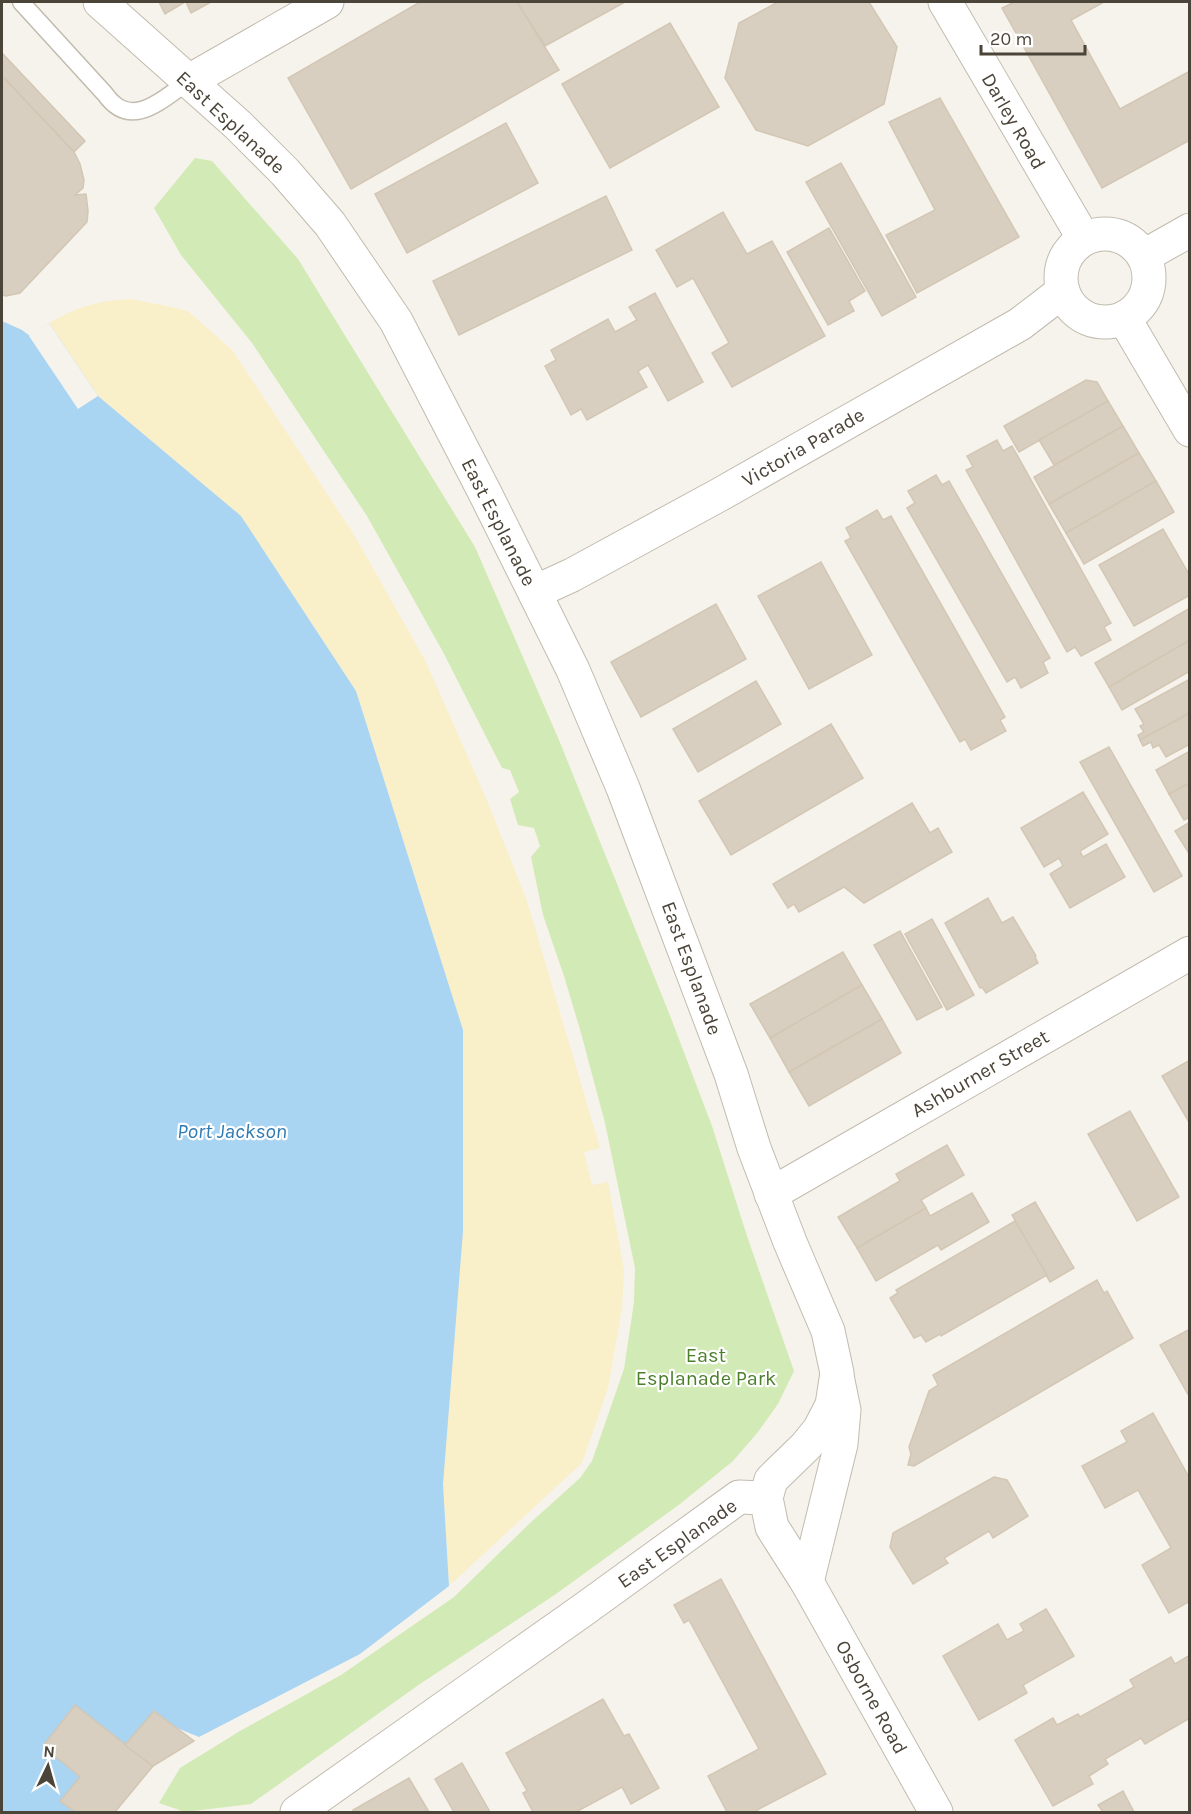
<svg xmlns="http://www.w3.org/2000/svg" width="1191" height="1814" font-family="Karla,sans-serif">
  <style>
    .green { fill: #d2eab5 }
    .sand { fill: #f9efc9 }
    .water { fill: #a9d4f2 }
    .pier { fill: #f6f3ec }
    .building { fill: #d8cfc1; stroke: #d3c7b4; stroke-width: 1.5 }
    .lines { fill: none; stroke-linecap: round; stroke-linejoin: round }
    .service-casing { stroke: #c2bbae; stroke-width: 19 }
    .minor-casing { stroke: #c2bbae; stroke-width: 35 }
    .tertiary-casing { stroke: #c2bbae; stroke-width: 35 }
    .service { stroke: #fff; stroke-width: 16 }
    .minor { stroke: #fff; stroke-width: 33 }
    .tertiary { stroke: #fff; stroke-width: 33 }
    .labels { text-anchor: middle; stroke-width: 4.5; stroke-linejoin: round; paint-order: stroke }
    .street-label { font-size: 20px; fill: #4b4439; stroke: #fff }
    .park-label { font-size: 20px; fill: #4a7f2a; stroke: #fff }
    .water-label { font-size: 21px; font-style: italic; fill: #2e7ab2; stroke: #fff }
  </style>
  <rect width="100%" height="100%" fill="#f6f3ec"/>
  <path class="green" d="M195,158L212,161L298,259L475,547L559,740L669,1013L712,1126L748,1239L794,1371L778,1404L758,1432L733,1461L680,1504L556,1594L420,1684L251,1804L185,1812L159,1803L180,1768L240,1731L341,1675L454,1597L529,1524L580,1478L592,1461L624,1369L634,1302L635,1268L605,1123L581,1033L564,976L543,915L531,857L540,846L534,828L518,825L510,799L519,792L510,770L502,768L443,652L367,516L252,343L181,255L154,208Z"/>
  <path class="sand" d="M131,299L181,309L189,312L232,350L353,533L425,660L486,798L527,901L600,1148L584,1152L592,1185L608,1182L624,1270L622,1308L608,1388L582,1463L449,1586L443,1484L463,1030L356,691L241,516L98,396L49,323C76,307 100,300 131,299Z"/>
  <path class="water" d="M2,321L22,330L30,336L49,323L98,396L241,516L356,691L463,1030V1231L443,1484L449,1586L360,1654L199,1737L172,1726L80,1812H2Z"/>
  <path class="pier" d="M49,323L98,396L78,409L29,336Z"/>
  <g class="building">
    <path d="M159,2H185L165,14Z"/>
    <path d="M186,2H211L191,13Z"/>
    <path d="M420,2H517L559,70L351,189L288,78Z"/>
    <path d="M517,2H625L545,46Z"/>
    <path d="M778,2H869L897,47L884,104L808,146L756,130L725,78L739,23Z"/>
    <path d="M1014,2H1104L1071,20L1120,109L1190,71V140L1102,188L1002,8Z"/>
    <path d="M670,23L719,107L610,168L562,84Z"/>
    <path d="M2,53L85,141L74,152L2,76Z"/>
    <path d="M2,76L74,152L80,164L84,180L83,188L75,195L86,194L88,211L87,222L20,293L6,296L2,295Z"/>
    <path d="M940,98L1019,237L917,293L886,235L935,210L889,122Z"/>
    <path d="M506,123L538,183L407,253L375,194Z"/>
    <path d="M841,163L916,297L882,316L806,182Z"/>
    <path d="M606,196L632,250L459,335L433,281Z"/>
    <path d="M723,212L747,254L772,241L825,336L732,387L712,353L729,343L693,278L677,287L656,250Z"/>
    <path d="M829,228L865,291L849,301L854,311L828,325L787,252Z"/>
    <path d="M655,293L703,382L668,401L648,365L638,371L647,387L587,420L581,409L571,415L545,366L556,360L551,350L608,319L615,332L637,320L629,307Z"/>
    <path d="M1086,380L1097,382L1108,401L1019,452L1004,426Z"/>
    <path d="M1108,401L1123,426L1054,465L1039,440Z"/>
    <path d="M1123,426L1139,453L1049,504L1034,477Z"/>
    <path d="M997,440L1003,451L1012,446L1111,623L1104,627L1111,640L1081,656L1075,647L1067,652L966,470L973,467L967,456Z"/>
    <path d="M1139,453L1156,481L1066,533L1049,504Z"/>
    <path d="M936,475L942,485L949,481L1050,658L1043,662L1048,673L1021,688L1015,677L1007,682L907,508L915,503L908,491Z"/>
    <path d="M1156,481L1174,512L1084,564L1066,533Z"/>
    <path d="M877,510L883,520L891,516L1005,717L1000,720L1006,731L971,750L965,739L960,742L845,541L851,538L846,528Z"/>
    <path d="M1163,529L1190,576V595L1134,626L1099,565Z"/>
    <path d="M821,562L872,655L809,689L758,596Z"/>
    <path d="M716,604L746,659L641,717L611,662Z"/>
    <path d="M1190,608V640L1109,687L1095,663Z"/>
    <path d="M1190,640V671L1122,710L1109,687Z"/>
    <path d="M1190,679V713L1140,740L1138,735L1144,732L1140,726L1144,724L1135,709Z"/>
    <path d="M756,681L781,724L698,772L673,729Z"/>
    <path d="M1190,713V744L1166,757L1159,745L1153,748L1151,742L1143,746L1140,740Z"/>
    <path d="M831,724L863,778L731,855L699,801Z"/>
    <path d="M1109,747L1182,876L1154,892L1080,762Z"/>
    <path d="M1190,751V783L1169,794L1156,770Z"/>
    <path d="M1190,783V817L1184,820L1169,794Z"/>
    <path d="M1083,792L1108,834L1080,851L1083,857L1106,844L1125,877L1070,908L1050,874L1063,866L1059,858L1044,867L1021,828Z"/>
    <path d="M912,803L930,833L938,828L952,852L864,903L844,887L799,912L794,904L788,908L773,884Z"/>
    <path d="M1190,822V855L1175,831Z"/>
    <path d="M988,898L1002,923L1013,917L1036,956L1035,957L1038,963L986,993L982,987L980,988L945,923Z"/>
    <path d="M932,919L974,995L947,1010L905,934Z"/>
    <path d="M900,931L942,1007L917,1020L874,945Z"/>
    <path d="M843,952L862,985L770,1038L750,1004Z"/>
    <path d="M862,985L882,1019L789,1072L770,1038Z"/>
    <path d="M882,1019L901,1053L809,1106L789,1072Z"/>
    <path d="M1190,1060V1124L1162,1076Z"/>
    <path d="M1130,1111L1179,1197L1137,1221L1088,1134Z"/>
    <path d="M947,1145L964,1175L921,1200L926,1208L857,1248L838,1217L900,1181L896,1174Z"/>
    <path d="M972,1193L989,1222L941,1250L938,1245L876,1281L857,1248L926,1208L930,1216Z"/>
    <path d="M1035,1202L1074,1268L1050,1282L1012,1215Z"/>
    <path d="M1015,1221L1047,1275L941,1336L940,1334L926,1342L921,1335L914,1338L890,1298L898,1293L896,1290Z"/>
    <path d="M1097,1280L1104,1293L1107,1291L1133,1338L914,1466L908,1465L911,1454L909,1447L929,1391L938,1385L933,1375Z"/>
    <path d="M1190,1329V1398L1160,1345Z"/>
    <path d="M1153,1413L1190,1479V1601L1169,1613L1142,1565L1171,1548L1138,1490L1105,1508L1082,1466L1127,1442L1121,1431Z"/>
    <path d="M994,1477L1007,1480L1028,1516L993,1538L989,1531L944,1558L948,1563L913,1584L890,1547L893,1533Z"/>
    <path d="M721,1579L826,1774L757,1810L758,1812H727L708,1776L759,1749L689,1620L684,1623L674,1605Z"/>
    <path d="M1046,1609L1074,1656L1023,1685L1027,1693L979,1720L943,1656L998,1624L1007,1640L1024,1631L1020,1624Z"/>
    <path d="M1190,1655V1718L1145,1744L1141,1738L1105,1759L1108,1764L1089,1776L1093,1784L1053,1806L1015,1740L1053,1718L1057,1725L1078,1714L1080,1717L1134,1687L1130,1680L1171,1657L1175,1664Z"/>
    <path d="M603,1699L624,1736L629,1734L659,1788L631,1804L622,1787L576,1812H533L523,1793L527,1791L506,1753Z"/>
    <path d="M75,1705L153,1766L115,1812H75L60,1801L80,1777L43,1746Z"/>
    <path d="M154,1711L194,1741L153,1766L125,1745Z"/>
    <path d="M462,1763L490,1812H454L435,1779Z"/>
    <path d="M409,1778L429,1812H354L353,1810Z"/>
    <path d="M1123,1791L1134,1812H1103L1098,1805Z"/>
  </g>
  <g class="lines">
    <g class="service-casing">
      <path id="service" d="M21,2L105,94C131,131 161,100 189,81"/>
    </g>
    <g class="minor-casing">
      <g id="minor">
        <path d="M1144,256L1190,230"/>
        <path d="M535,592L572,575L719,495L1020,324L1063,291"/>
        <path d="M807,1582L841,1444L844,1410L837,1376"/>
        <path d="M297,1812L583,1610L739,1497L766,1498L772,1527L807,1582L936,1812"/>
      </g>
    </g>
    <g class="tertiary-casing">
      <g id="tertiary">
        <path d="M100,2L238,125L285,172L330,224L396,321L485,493L573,670L623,788L731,1074L754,1148L790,1242L828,1331L837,1373L832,1405L819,1430L806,1446L771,1480L766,1498"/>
        <path d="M945,2L1084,239"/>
        <path d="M189,81L327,2"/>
        <circle cx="1105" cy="278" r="44"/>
        <path d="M1124,318L1190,430"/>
        <path d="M771,1194L1190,953"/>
      </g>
    </g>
    <use href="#service" class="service"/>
    <use href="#minor" class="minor"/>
    <use href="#tertiary" class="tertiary"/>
  </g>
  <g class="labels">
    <g class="street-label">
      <text transform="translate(1014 121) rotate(60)" y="7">Darley Road</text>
      <text transform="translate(231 122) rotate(43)" y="7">East Esplanade</text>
      <text transform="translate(803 447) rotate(-30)" y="7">Victoria Parade</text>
      <text transform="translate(499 522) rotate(63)" y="7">East Esplanade</text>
      <text transform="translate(692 968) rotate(70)" y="7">East Esplanade</text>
      <text transform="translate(980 1073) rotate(-30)" y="7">Ashburner Street</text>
      <text transform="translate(677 1543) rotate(-35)" y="7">East Esplanade</text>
      <text transform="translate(872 1697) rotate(61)" y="7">Osborne Road</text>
    </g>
    <g class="park-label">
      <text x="706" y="1362">East<tspan x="706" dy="23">Esplanade Park</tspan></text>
    </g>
    <g class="water-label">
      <text x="232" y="1138">Port Jackson</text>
    </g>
  </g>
  <rect width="1191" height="1814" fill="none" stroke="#4b4439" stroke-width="6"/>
  <g transform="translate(48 1766) rotate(5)" stroke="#ffffff" stroke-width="4.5" paint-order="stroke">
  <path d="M0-4.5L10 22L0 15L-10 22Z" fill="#4b4439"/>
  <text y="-9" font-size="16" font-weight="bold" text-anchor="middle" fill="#4b4439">N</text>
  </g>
  <path d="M981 45v9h104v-9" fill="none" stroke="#4b4439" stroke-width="3"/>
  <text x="990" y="45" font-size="18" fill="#4b4439" stroke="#ffffff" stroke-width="4.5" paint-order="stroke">20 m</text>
</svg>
